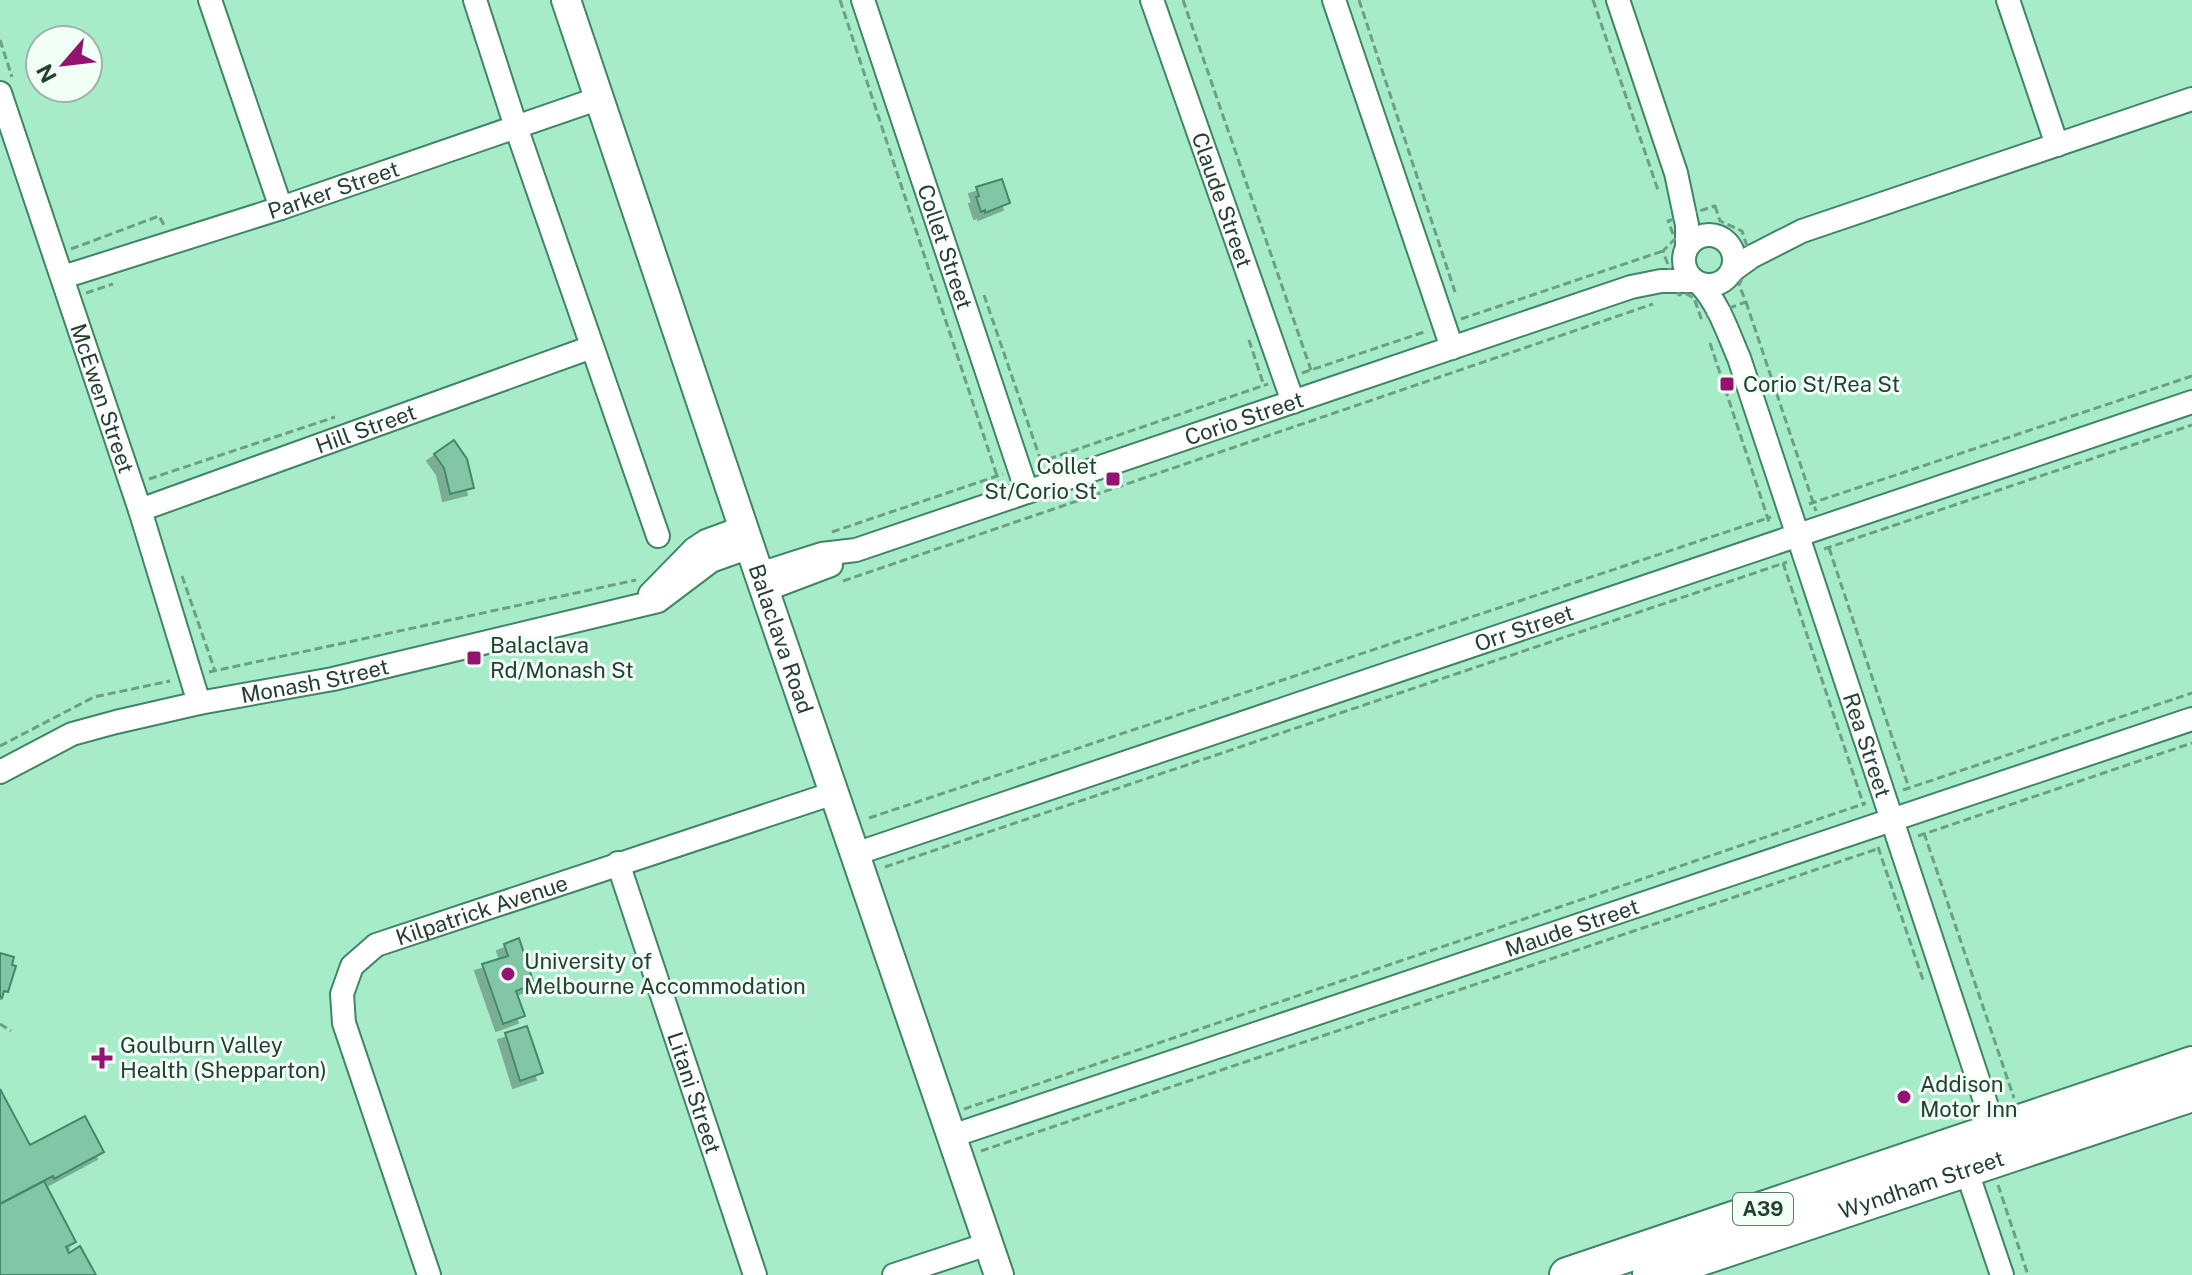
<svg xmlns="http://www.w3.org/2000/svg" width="2192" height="1275" font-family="'Public Sans',sans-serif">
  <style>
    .building { fill: #81c7a5; stroke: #438869; stroke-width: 2; filter: url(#shadow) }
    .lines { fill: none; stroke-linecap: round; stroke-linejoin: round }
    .minor-casing { stroke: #408566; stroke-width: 26 }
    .major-casing { stroke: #408566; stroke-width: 32 }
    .highway-casing { stroke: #408566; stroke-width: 38 }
    .path { stroke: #6c9f86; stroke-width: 3; stroke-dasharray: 8 4; stroke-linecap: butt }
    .minor { stroke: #fff; stroke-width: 22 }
    .major { stroke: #fff; stroke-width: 28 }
    .highway { stroke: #fff; stroke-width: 34 }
    .poi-dot { fill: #921470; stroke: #f1fff7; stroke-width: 3 }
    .labels { text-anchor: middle; stroke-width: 6; stroke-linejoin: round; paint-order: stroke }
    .shield { fill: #f1fff7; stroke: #61796d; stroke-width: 2 }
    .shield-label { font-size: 20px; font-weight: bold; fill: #234032 }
    .street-label { font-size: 22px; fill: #234032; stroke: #f1fff7 }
    .poi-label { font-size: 22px; fill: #234032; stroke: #f1fff7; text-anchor: start }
  </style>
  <defs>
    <filter id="shadow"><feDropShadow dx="-7" dy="7" stdDeviation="0" flood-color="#0004"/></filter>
  </defs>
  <rect width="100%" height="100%" fill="#a6ecc9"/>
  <g class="building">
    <path d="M1002,179L1010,203L985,213V210L981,212L976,197L979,196L976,187Z"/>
    <path d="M454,440L467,459L474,488L450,494L444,468L434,454Z"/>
    <path d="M519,938L534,984L516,991L525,1016L503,1024L482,964L508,956L504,944Z"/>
    <path d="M0,953L14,957L12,965L16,966L8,992L4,991L2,998L0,997Z"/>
    <path d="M527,1026L543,1073L520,1081L505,1033Z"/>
    <path d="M0,1089L30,1145L85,1116L104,1152L54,1179L53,1176L0,1204Z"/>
    <path d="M44,1181L76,1242L66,1247L69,1253L80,1246L96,1275H0V1204Z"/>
  </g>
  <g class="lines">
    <g class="minor-casing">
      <g id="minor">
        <path d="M210,0L281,208"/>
        <path d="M475,0L516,127L658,536"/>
        <path id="s1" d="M863,0L1027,492"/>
        <path id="s2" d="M1152,0L1293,402"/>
        <path d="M1334,0L1452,348"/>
        <path d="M1618,0L1676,173L1687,225V247"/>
        <path d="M2008,0L2057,145"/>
        <path id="s3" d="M0,93L140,510L199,703"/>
        <circle cx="1709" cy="260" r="25"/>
        <path d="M1733,270L1751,257L1802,231L2192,99"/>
        <path id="s4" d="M63,277L281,208L600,98"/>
        <path id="s5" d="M1700,284C1719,304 1728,333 1739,358L1995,1131"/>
        <path id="s6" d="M140,510L592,347"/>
        <path id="s7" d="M759,574L822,554L856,550L1631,287L1661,281H1693"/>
        <path d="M765,590L831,565"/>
        <path d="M650,594L694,549L706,541L744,527"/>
        <path id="s8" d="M0,772L72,734L116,722L199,703L333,679L658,601L711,561L750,547"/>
        <path id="s9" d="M855,854L2192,402"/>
        <path id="s10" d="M618,863L755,1275"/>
        <path id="s11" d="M952,1136L2192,719"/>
        <path d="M1966,1169L2002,1275"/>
        <path id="s12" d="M429,1275L344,1023L342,994L352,966L376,945L834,793"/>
        <path d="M894,1275L988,1244"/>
      </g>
    </g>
    <g class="major-casing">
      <g id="major">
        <path id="s13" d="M566,0L759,574L999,1275"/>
      </g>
    </g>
    <g class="highway-casing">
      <g id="highway">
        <path d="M1567,1275L2192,1064"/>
        <path id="s14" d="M1650,1275L2192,1094"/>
      </g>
    </g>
    <g class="path">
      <path d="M840,0L997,476"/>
      <path d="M1183,0L1311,370"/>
      <path d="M1359,0L1455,292"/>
      <path d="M1593,0L1659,193"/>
      <path d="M0,40L12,77"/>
      <path d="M1715,206L1720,221L1742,231L1754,267L1746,270L1739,285L1746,302L1701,318L1694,298L1685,293L1679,295L1663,251L1675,239L1668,221Z"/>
      <path d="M71,249L159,216L164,225"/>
      <path d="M86,293L113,284"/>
      <path d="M984,295L1041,461"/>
      <path d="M1746,302L1816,511"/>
      <path d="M1461,319L1663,251"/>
      <path d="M1249,340L1264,386"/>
      <path d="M1710,343L1770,525"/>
      <path d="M1302,373L1427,331"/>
      <path d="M1037,463L1268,384"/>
      <path d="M149,479L335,417"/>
      <path d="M1809,504L2192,376"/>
      <path d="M832,532L1003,474"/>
      <path d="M1829,548L1909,788"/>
      <path d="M1824,549L2192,425"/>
      <path d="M1783,563L1864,806"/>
      <path d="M182,576L215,671"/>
      <path d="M843,581L1653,304"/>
      <path d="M209,672L636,580"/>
      <path d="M0,746L94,697L170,681"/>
      <path d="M1903,790L2192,693"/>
      <path d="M869,818L1771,517"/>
      <path d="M1924,833L2014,1098"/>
      <path d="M1918,836L2192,743"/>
      <path d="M1878,847L1923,980"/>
      <path d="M885,867L1787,562"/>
      <path d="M0,1024L11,1031"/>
      <path d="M964,1109L1866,803"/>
      <path d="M981,1151L1880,848"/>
      <path d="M1998,1185L2028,1275"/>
    </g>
    <use href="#minor" class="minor"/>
    <use href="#major" class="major"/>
    <use href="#highway" class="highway"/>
  </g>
  <g class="poi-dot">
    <rect x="1719" y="376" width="16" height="16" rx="4"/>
    <rect x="1105" y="471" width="16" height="16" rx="4"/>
    <rect x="466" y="650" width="16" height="16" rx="4"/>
    <circle cx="508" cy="974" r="8"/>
    <path d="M98 1046h8v8h8v8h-8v8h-8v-8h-8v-8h8z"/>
    <circle cx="1904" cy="1097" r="8"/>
  </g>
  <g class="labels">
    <rect class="shield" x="1733" y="1193" width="60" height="32" rx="6"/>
    <g class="shield-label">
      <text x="1763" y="1216">A39</text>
    </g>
    <g class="street-label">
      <text dy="8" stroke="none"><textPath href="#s4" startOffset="284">Parker Street</textPath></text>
      <text dy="8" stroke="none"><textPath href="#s2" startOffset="212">Claude Street</textPath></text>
      <text dy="8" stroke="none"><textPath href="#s1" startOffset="260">Collet Street</textPath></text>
      <text dy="8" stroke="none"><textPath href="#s3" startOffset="322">McEwen Street</textPath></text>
      <text dy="8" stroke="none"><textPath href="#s7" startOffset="510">Corio Street</textPath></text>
      <text dy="8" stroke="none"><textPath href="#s6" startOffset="240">Hill Street</textPath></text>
      <text dy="8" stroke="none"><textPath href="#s9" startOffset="706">Orr Street</textPath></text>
      <text dy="8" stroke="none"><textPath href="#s13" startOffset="674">Balaclava Road</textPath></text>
      <text dy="8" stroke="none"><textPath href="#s8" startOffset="330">Monash Street</textPath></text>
      <text dy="8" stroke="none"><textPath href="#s5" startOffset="492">Rea Street</textPath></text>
      <text dy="8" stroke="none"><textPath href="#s12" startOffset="468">Kilpatrick Avenue</textPath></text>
      <text dy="8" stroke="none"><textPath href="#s11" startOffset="654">Maude Street</textPath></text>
      <text dy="8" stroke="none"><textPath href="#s10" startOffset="242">Litani Street</textPath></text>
      <text dy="8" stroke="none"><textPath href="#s14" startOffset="286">Wyndham Street</textPath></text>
    </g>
    <g class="poi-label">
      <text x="1743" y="392">Corio St/Rea St</text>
      <text x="1097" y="474" text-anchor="end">Collet<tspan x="1097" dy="25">St/Corio St</tspan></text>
      <text x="490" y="653">Balaclava<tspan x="490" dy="25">Rd/Monash St</tspan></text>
      <text x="524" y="969">University of<tspan x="524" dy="25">Melbourne Accommodation</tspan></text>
      <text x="120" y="1053">Goulburn Valley<tspan x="120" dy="25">Health (Shepparton)</tspan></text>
      <text x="1920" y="1092">Addison<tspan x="1920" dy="25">Motor Inn</tspan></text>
    </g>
  </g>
  <g transform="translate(64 64) rotate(242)"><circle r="38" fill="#f1fff7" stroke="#9fb3a8" stroke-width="2"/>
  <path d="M0-6L14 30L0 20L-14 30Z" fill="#921470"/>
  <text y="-12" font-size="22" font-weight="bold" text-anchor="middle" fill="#234032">N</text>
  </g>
</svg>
